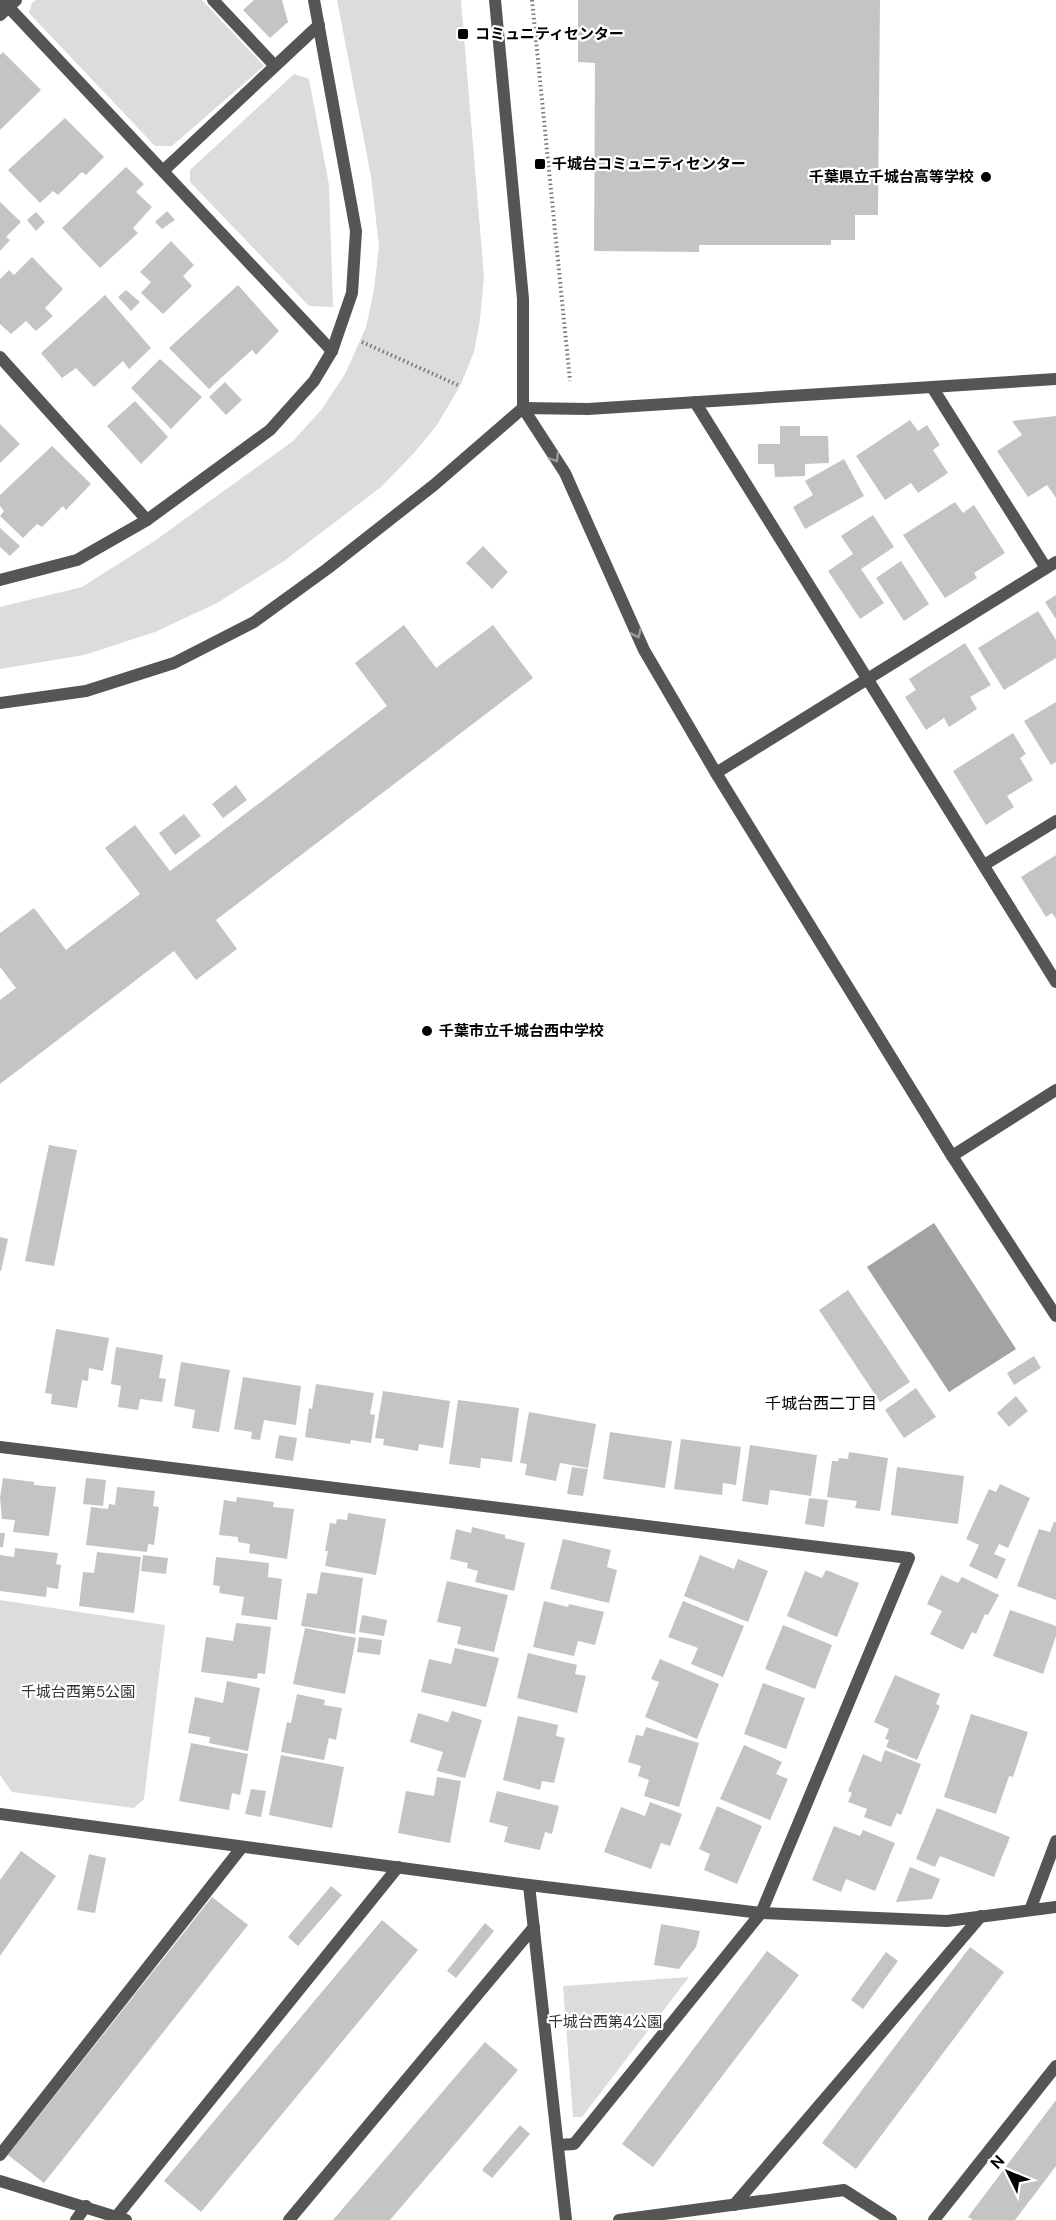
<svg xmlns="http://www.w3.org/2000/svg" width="1056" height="2220" font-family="'DM Sans','Noto Sans JP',sans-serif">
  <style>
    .green { fill: #dcdcdc }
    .water { fill: #a3a3a3 }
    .building { fill: #c4c4c4 }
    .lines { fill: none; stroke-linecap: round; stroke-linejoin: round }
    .path { stroke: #777; stroke-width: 4; stroke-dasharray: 1.5 3; stroke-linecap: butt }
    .service { stroke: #555; stroke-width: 12 }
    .minor { stroke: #555; stroke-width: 12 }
    .tertiary { stroke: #555; stroke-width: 12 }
    .oneway { stroke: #999 }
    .poi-dot { fill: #000; stroke: #fff; stroke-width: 2 }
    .labels { text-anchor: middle; stroke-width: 4.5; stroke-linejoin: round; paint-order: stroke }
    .poi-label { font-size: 15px; font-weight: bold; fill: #000; stroke: #fff; text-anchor: start }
    .park-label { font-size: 15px; fill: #333; stroke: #fff }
    .neighbourhood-label { font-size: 16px; fill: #000; stroke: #fff }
  </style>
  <rect width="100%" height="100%" fill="#fff"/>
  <g class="green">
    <path d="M36,0H202L264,66L172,146H155L29,13L32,3Z"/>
    <path d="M337,0H461L484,277L480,320L474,352L460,386L437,425L414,453L381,487L284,561L217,603L155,632L84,655L0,669V607L82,587L153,542L293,441L322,409L345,374L366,327L374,290L379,246L371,176Z"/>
    <path d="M294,74L309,79L329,185L333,307L309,306L190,182V170Z"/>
    <path d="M0,1600L165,1625L144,1799L134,1808L12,1792L0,1775Z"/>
    <path d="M689,1977L582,2117H573L563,1986Z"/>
  </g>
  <path class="water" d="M934,1223L1016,1349L949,1392L867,1267Z"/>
  <g class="building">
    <path d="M254,0H282L288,22L270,38L243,10Z"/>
    <path d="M578,0H880L878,215H855V240H831V245H699V252L594,251L595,63L578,62Z"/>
    <path d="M3,52L41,90L0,130V55Z"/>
    <path d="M65,118L104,157L86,175L82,172L58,195L53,191L40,203L8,170Z"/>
    <path d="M126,167L144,184L136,192L152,207L133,228L138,233L100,268L62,228Z"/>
    <path d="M0,202L21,222L6,237L10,240L0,251Z"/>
    <path d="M167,211L175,220L162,229L155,222Z"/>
    <path d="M36,212L45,222L36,231L27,220Z"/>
    <path d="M171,241L194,265L183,276L192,286L163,314L141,293L151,282L140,272Z"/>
    <path d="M32,257L63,289L45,308L53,316L36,331L26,321L11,334L0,324V279L9,270L14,275Z"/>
    <path d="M238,285L279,331L256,355L252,350L209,389L169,348Z"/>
    <path d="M126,290L140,302L131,311L118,297Z"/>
    <path d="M105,295L151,348L129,369L123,361L94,387L76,368L62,378L41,353Z"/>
    <path d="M160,359L202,397L171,429L131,388Z"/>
    <path d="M225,382L242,400L226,415L209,397Z"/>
    <path d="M135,401L168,437L141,464L107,426Z"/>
    <path d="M1056,416V498L1047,485L1028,497L997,451L1022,435L1012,421Z"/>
    <path d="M910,420L918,431L927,425L940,445L933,450L948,473L918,493L911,483L885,500L856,456Z"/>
    <path d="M0,424L20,444L0,463Z"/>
    <path d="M780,426H800V436H828L829,463L805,464V476L775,477L774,464H758V444H780Z"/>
    <path d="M52,446L91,484L66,510L63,506L42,527L37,524L23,538L0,516L4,511L0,506V495Z"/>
    <path d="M844,459L864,496L805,529L793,507L813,495L805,481Z"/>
    <path d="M955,502L963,513L974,505L1005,553L974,573L977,578L945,598L903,535Z"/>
    <path d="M873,515L894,547L861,569L884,603L860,619L828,571L853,554L841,536Z"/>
    <path d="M0,528L20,546L10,556L0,547Z"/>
    <path d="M483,546L508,572L492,589L466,563Z"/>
    <path d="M901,561L929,604L904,621L876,578Z"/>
    <path d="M1056,595V619L1045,602Z"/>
    <path d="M1038,611L1056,640V658L1004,690L978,648Z"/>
    <path d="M404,625L436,668L493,625L533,678L216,920L237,949L196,980L174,951L0,1084V1000L16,988L0,967V933L34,908L66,950L140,894L105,848L135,825L170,871L387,706L355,663Z"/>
    <path d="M965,643L991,685L970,697L977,709L949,727L944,718L926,730L905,697L916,690L909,679Z"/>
    <path d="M1056,702V762L1051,765L1024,721Z"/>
    <path d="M1013,733L1026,754L1020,758L1033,780L1007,796L1014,807L986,825L953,771Z"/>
    <path d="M236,785L247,800L223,818L212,804Z"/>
    <path d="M184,814L201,836L175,855L159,833Z"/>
    <path d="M1056,855V919L1052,913L1046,917L1021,877Z"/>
    <path d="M49,1145L77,1150L54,1266L25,1261Z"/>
    <path d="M0,1237L8,1239L1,1271H0Z"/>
    <path d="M848,1290L910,1382L880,1402L819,1310Z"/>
    <path d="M56,1329L109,1338L103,1371L89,1368L88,1381L82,1380L77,1408L51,1404L52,1394L45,1393Z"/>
    <path d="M116,1347L163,1355L159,1378L166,1379L162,1402L140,1399L138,1410L118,1407L121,1386L111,1384Z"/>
    <path d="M1034,1356L1041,1368L1014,1385L1007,1373Z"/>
    <path d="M181,1362L230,1370L219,1432L192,1428L195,1410L174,1406Z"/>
    <path d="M243,1377L301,1386L296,1425L264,1420L260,1440L251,1439L252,1432L234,1429Z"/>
    <path d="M316,1384L374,1393L370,1414L375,1415L371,1443L351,1440L350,1444L305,1437L309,1408L312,1409Z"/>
    <path d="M916,1388L936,1417L904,1438L885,1410Z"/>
    <path d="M383,1391L450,1401L443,1448L419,1444L418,1451L383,1445L384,1439L375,1438Z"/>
    <path d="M1016,1396L1028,1411L1009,1427L997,1413Z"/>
    <path d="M458,1400L519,1408L512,1462L481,1458L480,1468L449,1464Z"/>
    <path d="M529,1412L596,1424L588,1468L560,1463L556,1481L525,1475L527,1464L520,1463Z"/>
    <path d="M610,1432L672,1441L665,1488L603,1479Z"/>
    <path d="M279,1435L297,1438L293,1461L275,1458Z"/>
    <path d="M681,1439L741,1447L736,1485L723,1483L722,1495L674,1489Z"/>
    <path d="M750,1445L817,1455L811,1496L770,1490L768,1505L742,1501Z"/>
    <path d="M849,1452L888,1458L880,1511L855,1508L857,1501L827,1497L832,1461H838L839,1458L848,1459Z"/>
    <path d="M572,1467L588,1469L583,1496L567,1494Z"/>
    <path d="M897,1467L964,1476L958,1524L891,1515Z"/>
    <path d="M3,1478L34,1482V1485L56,1487L49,1536L13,1532L15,1520L2,1519L0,1498Z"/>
    <path d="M86,1478L106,1480L103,1506L83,1504Z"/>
    <path d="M1000,1484L1030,1498L1008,1548L999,1544L994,1554L1006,1559L997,1579L969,1566L979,1545L966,1539L989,1489L996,1492Z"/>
    <path d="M117,1487L155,1491L153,1506L159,1507L154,1545L148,1544L147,1552L86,1545L91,1507L108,1509L109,1504L115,1505Z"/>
    <path d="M237,1497L274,1502L273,1507L294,1509L287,1559L249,1553L250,1544L238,1542V1537L219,1535L224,1500L236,1502Z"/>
    <path d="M809,1498L828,1500L824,1527L805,1524Z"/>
    <path d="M348,1513L386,1519L376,1575L325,1566L328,1551H325L330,1523L336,1524L337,1519L347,1520Z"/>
    <path d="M1054,1522H1056V1600L1017,1586L1039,1529L1050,1532Z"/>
    <path d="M472,1527L505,1535V1538L525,1543L514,1591L475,1582L478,1571L467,1568L468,1563L450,1559L456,1529L471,1533Z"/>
    <path d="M0,1533H5L3,1547H0Z"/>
    <path d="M563,1539L611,1550L607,1567L617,1570L609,1603L550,1589Z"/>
    <path d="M15,1548L58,1553L56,1564L61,1565L58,1589L47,1587L46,1597L0,1591V1555L14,1557Z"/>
    <path d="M97,1552L141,1557L134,1613L79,1606L83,1572L94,1573Z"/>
    <path d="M143,1555L168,1558L166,1574L141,1571Z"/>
    <path d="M700,1555L734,1569L738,1559L768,1571L748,1622L684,1596Z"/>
    <path d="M216,1557L269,1563L268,1577L282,1579L277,1620L241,1615L244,1597L219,1593L220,1586L213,1585Z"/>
    <path d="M826,1570L859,1583L837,1637L787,1616L805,1571L822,1578Z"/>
    <path d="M321,1572L363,1578L355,1634L301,1626L307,1593L317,1594Z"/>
    <path d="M941,1575L958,1583L962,1577L999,1595L988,1615L985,1614L976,1634L972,1632L963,1650L930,1634L942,1611L927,1604Z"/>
    <path d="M447,1581L508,1595L494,1652L457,1644L461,1627L437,1622Z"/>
    <path d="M544,1601L568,1607L569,1604L604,1612L595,1645L578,1641L574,1656L533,1647Z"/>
    <path d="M683,1601L744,1626L723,1677L691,1664L698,1648L668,1637Z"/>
    <path d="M1010,1610L1056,1626V1636L1043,1674L993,1656Z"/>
    <path d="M362,1615L387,1620L384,1636L359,1632Z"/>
    <path d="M236,1623L271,1627L265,1674L258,1673L257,1679L201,1672L206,1637L233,1641Z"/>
    <path d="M783,1625L832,1645L815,1689L765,1669Z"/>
    <path d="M305,1628L356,1638L345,1694L293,1684Z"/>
    <path d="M359,1637L382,1640L380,1655L357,1652Z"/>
    <path d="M455,1648L499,1658L486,1707L421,1692L429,1659L451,1664Z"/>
    <path d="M528,1653L577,1665L575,1674L586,1676L577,1713L517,1698Z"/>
    <path d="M660,1659L719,1684L697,1739L645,1717L659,1682L651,1679Z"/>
    <path d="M895,1675L940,1694L936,1704L940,1706L917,1760L886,1747L889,1740L885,1739L889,1729L874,1722Z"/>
    <path d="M227,1681L260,1688L248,1751L209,1743L210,1737L188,1733L195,1697L223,1703Z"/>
    <path d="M763,1683L805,1698L786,1749L744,1734Z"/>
    <path d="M297,1694L325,1700L324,1705L342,1708L336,1740L329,1738L324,1760L281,1752L287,1722L291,1723Z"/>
    <path d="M452,1711L482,1720L465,1778L437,1771L443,1752L410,1742L418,1713L448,1722Z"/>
    <path d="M971,1714L1028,1732L1013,1777L1009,1776L996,1814L944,1797Z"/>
    <path d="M518,1716L558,1725L556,1736L565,1738L554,1783L542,1781L540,1790L503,1780Z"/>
    <path d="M646,1727L699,1743L679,1807L644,1796L649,1780L638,1776L641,1766L628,1762L636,1735L643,1736Z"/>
    <path d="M191,1743L248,1754L240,1795L232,1793L229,1810L179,1801Z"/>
    <path d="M744,1745L782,1762L776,1774L788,1779L770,1820L720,1799Z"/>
    <path d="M885,1750L921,1764L901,1815L897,1813L891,1827L864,1817L867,1809L848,1802L852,1793L848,1791L863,1754L881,1762Z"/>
    <path d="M281,1755L344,1767L332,1828L269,1815Z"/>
    <path d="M437,1777L461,1781L450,1843L398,1833L406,1791L434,1796Z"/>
    <path d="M251,1789L266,1791L261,1817L245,1814Z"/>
    <path d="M497,1791L559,1806L552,1834L545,1832L540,1850L504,1842L508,1827L489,1822Z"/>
    <path d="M650,1802L682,1814L670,1846L661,1843L651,1869L604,1852L621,1807L645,1816Z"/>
    <path d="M717,1806L762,1826L737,1884L704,1870L710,1854L699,1849Z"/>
    <path d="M937,1808L1010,1837L994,1877L940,1856L935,1867L916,1859Z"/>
    <path d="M834,1826L860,1836L863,1830L895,1843L875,1891L846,1879L841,1892L812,1880Z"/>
    <path d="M21,1851L56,1876L0,1956V1880Z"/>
    <path d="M89,1854L106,1858L95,1913L77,1910Z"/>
    <path d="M910,1867L940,1879L932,1899L896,1902Z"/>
    <path d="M331,1886L342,1895L298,1946L288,1937Z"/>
    <path d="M212,1897L248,1925L44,2183L8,2155Z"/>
    <path d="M382,1920L418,1950L201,2212L164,2181Z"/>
    <path d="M485,1923L494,1931L456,1978L447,1971Z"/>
    <path d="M661,1924L700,1931L696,1947L679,1969L654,1965Z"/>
    <path d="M970,1947L1004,1972L856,2169L822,2143Z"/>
    <path d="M767,1951L799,1975L653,2167L622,2144Z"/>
    <path d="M886,1952L898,1961L863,2009L851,2000Z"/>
    <path d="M485,2042L518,2070L390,2220H333Z"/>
    <path d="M1056,2100V2166L1015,2220H973L968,2217Z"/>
    <path d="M520,2125L530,2134L492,2178L482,2170Z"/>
  </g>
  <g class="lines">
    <g class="path">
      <path d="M532,0L570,381"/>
      <path d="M362,342L460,386"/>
    </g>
    <g class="service">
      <path d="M0,2155L242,1847"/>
      <path d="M0,2181L126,2220"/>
      <path d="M734,2205L981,1916"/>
      <path d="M116,2217L398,1867"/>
      <path d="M76,2220L86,2206"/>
      <path d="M289,2220L534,1927"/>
      <path d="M619,2220L844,2190L891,2220"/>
      <path d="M934,2220L1056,2066"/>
    </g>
    <g class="minor">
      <path d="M2,0L332,351"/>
      <path d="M213,0L275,66"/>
      <path d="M0,15L16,0"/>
      <path d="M163,171L319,25"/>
      <path d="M0,357L147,520"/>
      <path d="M932,387L1046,568"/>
      <path d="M695,402L1056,982"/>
      <path d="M523,408L565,473L644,650L716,773L952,1156L1056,1316"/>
      <path d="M523,408L588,409L1056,379"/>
      <path d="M0,580L77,560L147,520L270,430L314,381L332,351L352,293L356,231L314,0"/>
      <path d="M716,773L1056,562"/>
      <path d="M984,865L1056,821"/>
      <path d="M952,1156L1056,1090"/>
      <path d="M0,1447L909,1558L761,1913L574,2144L558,2145"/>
      <path d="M0,1814L529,1885L761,1913L947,1921L1056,1907"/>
      <path d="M529,1885L566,2220"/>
      <path d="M1030,1910L1056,1841"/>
    </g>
    <path class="tertiary" d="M0,703L86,691L174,663L254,622L327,569L434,485L523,408V299L495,0"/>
  </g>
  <defs><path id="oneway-chevron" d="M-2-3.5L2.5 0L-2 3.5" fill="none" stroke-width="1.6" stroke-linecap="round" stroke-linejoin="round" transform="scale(1.5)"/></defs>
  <g class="oneway">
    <use href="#oneway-chevron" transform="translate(555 458) rotate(57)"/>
    <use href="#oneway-chevron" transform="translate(637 634) rotate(66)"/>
  </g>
  <g class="poi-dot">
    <rect x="457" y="28" width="12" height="12" rx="3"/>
    <rect x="534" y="158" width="12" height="12" rx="3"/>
    <circle cx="986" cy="177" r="6"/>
    <circle cx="427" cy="1031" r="6"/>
  </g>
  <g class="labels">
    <g class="poi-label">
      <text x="475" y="39">コミュニティセンター</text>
      <text x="552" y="169">千城台コミュニティセンター</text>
      <text x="974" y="182" text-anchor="end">千葉県立千城台高等学校</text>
      <text x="439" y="1036">千葉市立千城台西中学校</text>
    </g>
    <g class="park-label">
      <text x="78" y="1697">千城台西第5公園</text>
      <text x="605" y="2027">千城台西第4公園</text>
    </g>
    <g class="neighbourhood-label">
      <text x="821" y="1409">千城台西二丁目</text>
    </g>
  </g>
  <g transform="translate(1008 2172) rotate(313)" stroke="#ffffff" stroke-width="4.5" paint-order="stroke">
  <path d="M0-4.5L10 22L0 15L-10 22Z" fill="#000000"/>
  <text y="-9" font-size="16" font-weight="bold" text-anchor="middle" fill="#000000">N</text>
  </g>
</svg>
